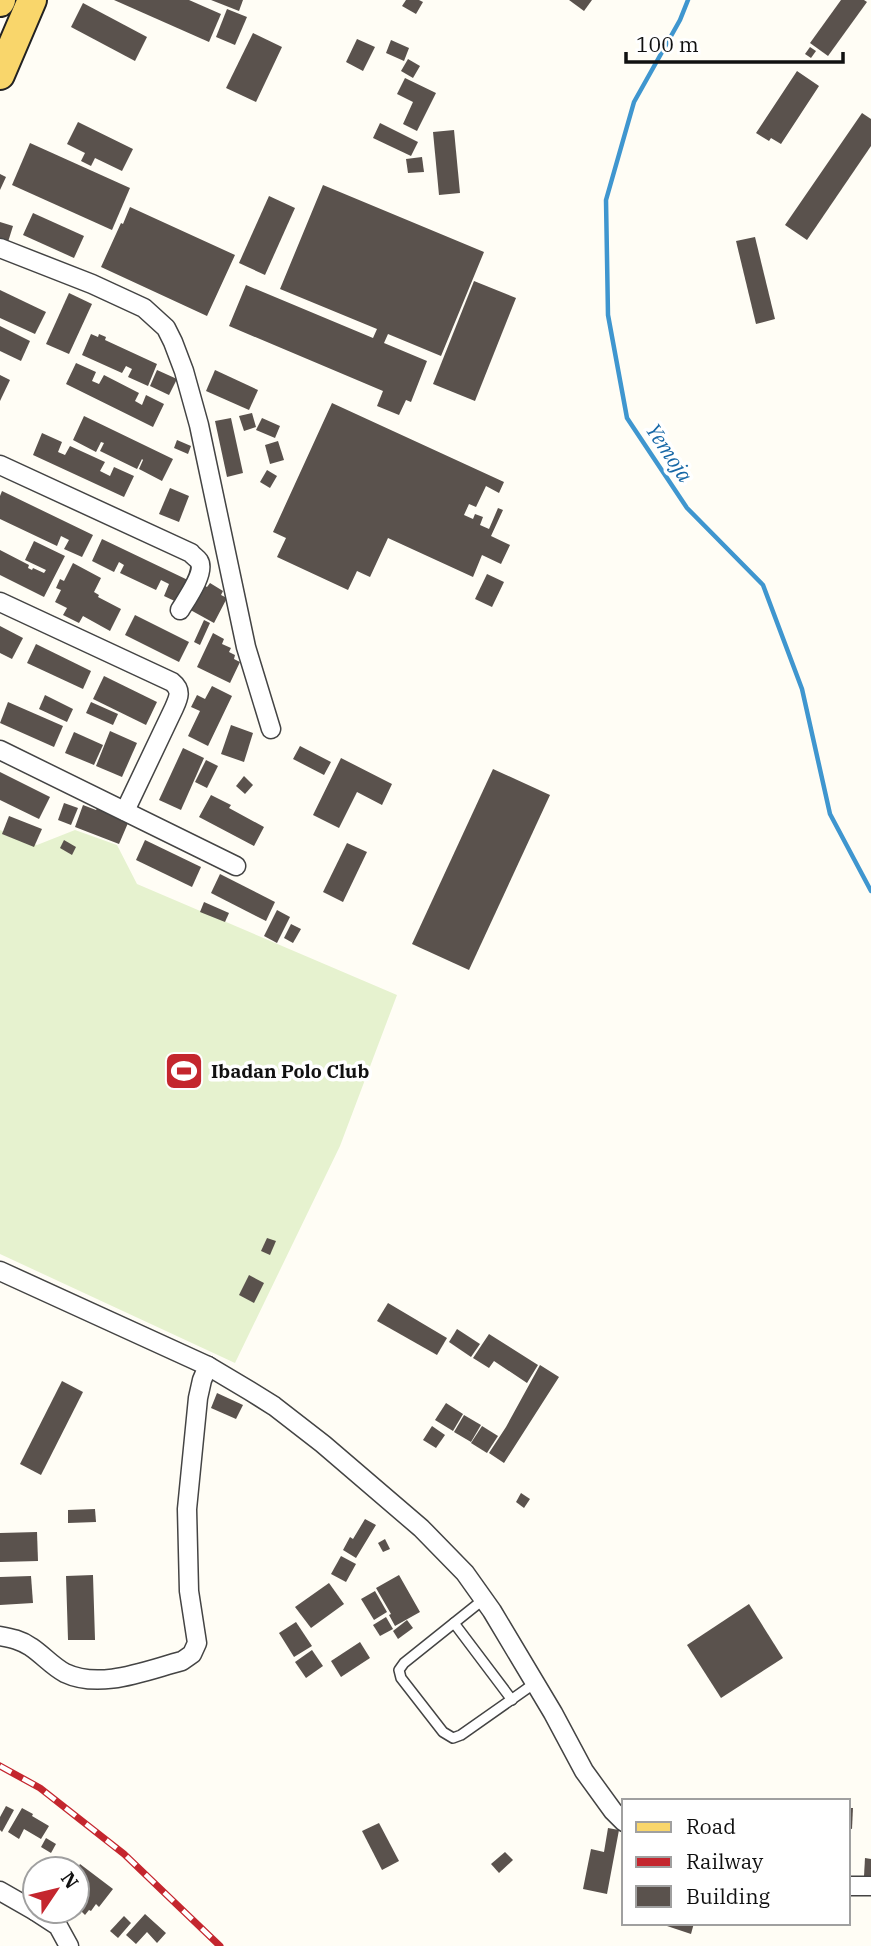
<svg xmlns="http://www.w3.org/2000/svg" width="871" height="1946" font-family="'IBM Plex Serif',serif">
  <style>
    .pitch { fill: #e6f2cf }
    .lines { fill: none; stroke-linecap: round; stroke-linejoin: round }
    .stream { stroke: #3f96cf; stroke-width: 4.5 }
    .building { fill: #5a524d }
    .lane-casing { stroke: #444; stroke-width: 12 }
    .street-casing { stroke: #444; stroke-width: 21 }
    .primary-casing { stroke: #222; stroke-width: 32 }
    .lane { stroke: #fff; stroke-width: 9 }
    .street { stroke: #fff; stroke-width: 18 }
    .primary { stroke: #f9d66b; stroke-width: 28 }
    .rail-casing { stroke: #c4262e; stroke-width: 7 }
    .rail { stroke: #fff; stroke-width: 4.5; stroke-dasharray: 13; stroke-linecap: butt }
    .labels { text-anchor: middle; stroke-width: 7; stroke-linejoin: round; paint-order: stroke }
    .poi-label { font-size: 19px; font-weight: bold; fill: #111; stroke: #fff; text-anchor: start }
    .water-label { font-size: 21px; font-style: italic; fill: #1768a6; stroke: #fff }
  </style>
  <rect width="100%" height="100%" fill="#fffdf5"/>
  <path class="pitch" d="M0,830L37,845L75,830L117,845L137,884L397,995L340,1146L235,1363L0,1254Z"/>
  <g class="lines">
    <path class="stream" d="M688,0L680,20L634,102L606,200L608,315L627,418L687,508L763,585L802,689L830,814L871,891"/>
  </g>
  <g class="building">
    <path d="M114,0H189L221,14L209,42Z"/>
    <path d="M211,0H243L239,11Z"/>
    <path d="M406,0H419L423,2L416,14L402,6Z"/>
    <path d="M569,0H592L584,11Z"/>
    <path d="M841,0H864L867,2L828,56L810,43Z"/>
    <path d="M83,3L147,37L135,61L71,27Z"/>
    <path d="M227,9L247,17L235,45L216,37Z"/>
    <path d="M253,33L282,47L256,102L226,88Z"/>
    <path d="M357,39L375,47L363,71L346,62Z"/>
    <path d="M391,40L409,48L404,61L386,53Z"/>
    <path d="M810,47L816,51L811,58L805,54Z"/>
    <path d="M408,59L420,66L413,78L401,71Z"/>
    <path d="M797,71L819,86L781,144L771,138L769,141L756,133Z"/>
    <path d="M405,78L436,93L417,131L403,124L413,102L397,94Z"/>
    <path d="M862,113L871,119V146L807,240L785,225Z"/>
    <path d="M78,122L133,149L122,171L95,158L91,166L81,161L85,153L67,144Z"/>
    <path d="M380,123L418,142L411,156L373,138Z"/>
    <path d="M454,130L460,193L439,195L433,132Z"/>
    <path d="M30,143L130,188L112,230L12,185Z"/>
    <path d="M422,157L424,172L408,173L406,159Z"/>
    <path d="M0,174L6,177L0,190Z"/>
    <path d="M323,185L484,252L441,356L388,334L384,343L427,361L411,402L406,400L399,415L377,406L383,391L229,326L246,285L373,338L377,329L280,289Z"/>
    <path d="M269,196L295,208L265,275L239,263Z"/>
    <path d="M130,207L235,255L207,316L101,267L121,223L123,224Z"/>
    <path d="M33,213L84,236L74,258L23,235Z"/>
    <path d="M0,222L13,226L8,242L0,239Z"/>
    <path d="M755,237L775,319L756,324L736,241Z"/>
    <path d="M474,281L516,298L475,401L433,384Z"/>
    <path d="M0,290L46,312L35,334L0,318Z"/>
    <path d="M69,293L92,304L69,354L46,344Z"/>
    <path d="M0,326L30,341L21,361L0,351Z"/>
    <path d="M91,334L98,337L99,334L106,337L105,340L157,364L148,386L128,377L132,369L126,366L122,373L82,355Z"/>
    <path d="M76,363L96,372L92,381L99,384L104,375L139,393L135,401L142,405L146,395L164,404L153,427L66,384Z"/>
    <path d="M157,370L177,379L169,395L150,386Z"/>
    <path d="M215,370L258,390L249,410L206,391Z"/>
    <path d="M0,375L10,380L0,401Z"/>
    <path d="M332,403L504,482L499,493L486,486L476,507L469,504L464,515L473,519L475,514L483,517L480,525L489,529L498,508L503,510L491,536L510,545L501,564L482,555L473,577L388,538L370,577L357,571L348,590L277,557L286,538L273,532Z"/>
    <path d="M252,413L256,427L244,431L239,416Z"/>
    <path d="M84,416L173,459L162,481L139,469L143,460L142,459L137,469L100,451L104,443L101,442L96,452L73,440Z"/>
    <path d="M231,418L243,473L227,477L215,421Z"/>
    <path d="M262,418L280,426L275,438L256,430Z"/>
    <path d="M42,433L62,442L58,452L65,455L70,446L105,462L100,471L110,476L114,467L134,476L124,497L33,455Z"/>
    <path d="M177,440L191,446L188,454L174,448Z"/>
    <path d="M278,441L284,460L270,464L265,445Z"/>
    <path d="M267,470L277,476L270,488L260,482Z"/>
    <path d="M170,488L189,496L179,522L159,514Z"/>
    <path d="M2,491L93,535L82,557L64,549L69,540L61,536L57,546L0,519V496Z"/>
    <path d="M102,539L192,582L181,604L164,596L169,584L161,580L156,590L120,573L124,565L119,562L114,572L92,561Z"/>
    <path d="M34,541L65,556L44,597L0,575V550L29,565L28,568L32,570L33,568L44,573L46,570L25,560Z"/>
    <path d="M73,563L101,578L94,592L99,595L98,597L121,609L110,631L83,616L79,623L63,615L67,608L55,602L61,590L56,588L60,579L64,581Z"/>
    <path d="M487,574L504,582L492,607L475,599Z"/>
    <path d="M198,582L207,587L210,583L223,591L221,595L227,598L214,623L185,607Z"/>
    <path d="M135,615L189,642L179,662L125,635Z"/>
    <path d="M204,620L210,623L200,645L194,642Z"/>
    <path d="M0,626L23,638L12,659L0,653Z"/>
    <path d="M213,633L224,639L222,644L231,648L229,652L235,655L234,659L240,662L230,683L197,667Z"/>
    <path d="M36,644L91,671L83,689L27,663Z"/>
    <path d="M104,676L157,702L146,725L93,699Z"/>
    <path d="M212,686L232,696L208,746L188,736L200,711L191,707L197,695L205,699Z"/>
    <path d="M45,695L73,709L67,722L39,709Z"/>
    <path d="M8,702L63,726L54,747L0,723Z"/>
    <path d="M91,702L118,714L113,725L86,713Z"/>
    <path d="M231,725L253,733L244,762L221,754Z"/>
    <path d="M110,731L137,743L122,777L96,766Z"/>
    <path d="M74,732L103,745L94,765L65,753Z"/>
    <path d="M300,746L331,762L324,775L293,759Z"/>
    <path d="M183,748L204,758L181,810L159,800Z"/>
    <path d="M341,758L392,784L382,805L357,792L339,828L313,815Z"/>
    <path d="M206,760L218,766L207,788L195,782Z"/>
    <path d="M493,769L550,795L469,970L412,944Z"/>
    <path d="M0,772L50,797L39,819L0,800Z"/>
    <path d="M244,776L253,785L245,794L236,786Z"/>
    <path d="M211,795L231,805L229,808L264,827L254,846L199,817Z"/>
    <path d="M64,803L78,808L71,825L58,820Z"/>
    <path d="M83,805L96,810L98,807L121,816L120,820L128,823L119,844L75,827Z"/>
    <path d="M9,816L42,829L34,847L2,834Z"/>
    <path d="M64,840L76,847L72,855L60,848Z"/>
    <path d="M145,840L201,867L192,887L136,860Z"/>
    <path d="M347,843L367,852L343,902L323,892Z"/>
    <path d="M220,874L275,902L266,921L211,893Z"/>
    <path d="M204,902L229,913L225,922L200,912Z"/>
    <path d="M277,910L290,917L277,943L264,936Z"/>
    <path d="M291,924L301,929L293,943L284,938Z"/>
    <path d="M267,1238L276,1241L270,1255L261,1251Z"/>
    <path d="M249,1275L264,1283L254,1303L239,1295Z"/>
    <path d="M388,1303L447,1338L437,1355L377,1321Z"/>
    <path d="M457,1329L480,1344L471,1357L449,1342Z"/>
    <path d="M489,1334L538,1365L527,1383L494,1361L489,1368L473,1358Z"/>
    <path d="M540,1365L559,1377L504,1463L489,1453L506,1427Z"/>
    <path d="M62,1381L83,1392L41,1475L20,1464Z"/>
    <path d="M217,1393L243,1405L236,1419L211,1408Z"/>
    <path d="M446,1403L463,1414L453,1431L435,1420Z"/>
    <path d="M464,1415L481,1425L471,1442L454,1432Z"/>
    <path d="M432,1426L445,1435L436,1448L423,1440Z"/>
    <path d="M482,1426L498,1436L487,1453L471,1443Z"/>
    <path d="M521,1493L530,1499L524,1508L516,1502Z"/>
    <path d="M95,1509L96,1522L68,1523V1510Z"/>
    <path d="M365,1519L376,1525L356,1558L343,1550L350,1537L353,1539Z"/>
    <path d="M37,1532L38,1561L0,1562V1533Z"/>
    <path d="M385,1539L390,1549L383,1552L378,1543Z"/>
    <path d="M341,1556L356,1564L346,1582L331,1574Z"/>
    <path d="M93,1575L95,1640H68L66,1576Z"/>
    <path d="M399,1575L420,1612L395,1626L389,1615L391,1614L376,1588Z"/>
    <path d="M31,1576L33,1603L0,1605V1577Z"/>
    <path d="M329,1583L344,1604L311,1628L295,1607Z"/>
    <path d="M375,1591L387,1612L374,1620L361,1599Z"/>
    <path d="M749,1604L783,1658L721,1698L687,1645Z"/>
    <path d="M386,1617L393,1629L380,1636L373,1625Z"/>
    <path d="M407,1620L413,1628L398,1639L393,1631Z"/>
    <path d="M296,1622L312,1646L294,1657L279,1633Z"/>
    <path d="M360,1642L370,1658L341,1677L331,1661Z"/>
    <path d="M312,1650L323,1666L306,1678L295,1662Z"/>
    <path d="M6,1806L14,1810L2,1832L0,1830V1817Z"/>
    <path d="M22,1808L33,1814L32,1816L49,1826L41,1839L24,1829L19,1839L8,1832Z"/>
    <path d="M848,1808H853L852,1829L848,1828Z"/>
    <path d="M379,1823L399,1861L382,1870L362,1831Z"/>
    <path d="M608,1828L619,1830L607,1894L583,1889L591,1849L604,1852Z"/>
    <path d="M46,1838L56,1844L51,1853L41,1847Z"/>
    <path d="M505,1852L513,1860L499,1873L491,1864Z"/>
    <path d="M865,1858L871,1859V1876H864Z"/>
    <path d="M80,1864L113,1889L99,1907L96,1904L91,1911L89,1910L85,1915L81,1911L77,1915L72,1911H77V1869Z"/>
    <path d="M145,1914L166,1933L157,1943L147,1932L136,1944L126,1935Z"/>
    <path d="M124,1916L131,1923L118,1938L110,1931Z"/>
    <path d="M658,1923H694L691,1934Z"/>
  </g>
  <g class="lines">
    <g class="lane-casing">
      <g id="lane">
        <path d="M484,1599L404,1663L399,1670L401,1678L443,1732L453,1738L461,1735L535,1683"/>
        <path d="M454,1623L512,1700"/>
      </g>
    </g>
    <g class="street-casing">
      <g id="street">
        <path d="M0,248L92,284L144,308L166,328L173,342L184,371L199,425L246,647L271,729"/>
        <path d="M0,465L191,553C193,556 197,558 199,561C206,572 186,600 180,610"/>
        <path d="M0,602L172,682C182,690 179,697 174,708L125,811"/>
        <path d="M0,750L236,866"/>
        <path d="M0,1271L208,1366L250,1391L274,1406L323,1444L421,1528L465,1573L492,1611L553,1713L584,1771L613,1811L624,1822"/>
        <path d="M0,1636C11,1638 21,1640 31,1647C43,1655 52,1666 65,1673C101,1690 147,1670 182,1661L192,1654L197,1643L189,1591L187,1509L198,1398L202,1380L208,1366"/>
        <path d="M848,1886H871"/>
        <path d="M0,1891L35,1911"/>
        <path d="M35,1911L58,1926L69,1946"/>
      </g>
    </g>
    <g class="primary-casing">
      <g id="primary">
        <path d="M0,2L1,0"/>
        <path d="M0,75L32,0"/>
      </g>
    </g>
    <use href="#lane" class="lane"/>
    <use href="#street" class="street"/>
    <use href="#primary" class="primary"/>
    <g class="rail-casing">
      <path id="rail" d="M0,1766L40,1788L124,1854L220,1946"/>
    </g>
    <use href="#rail" class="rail"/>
  </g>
  <defs>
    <g id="stadium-square" transform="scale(2.0125)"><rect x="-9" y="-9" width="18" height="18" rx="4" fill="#c4262e" stroke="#fff"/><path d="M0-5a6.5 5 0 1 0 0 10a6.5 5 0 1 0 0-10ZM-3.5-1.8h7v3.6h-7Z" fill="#fff"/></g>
  </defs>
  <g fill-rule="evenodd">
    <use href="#stadium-square" x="184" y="1071"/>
  </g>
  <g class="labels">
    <g class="poi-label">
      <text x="211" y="1078">Ibadan Polo Club</text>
    </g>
    <g class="water-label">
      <text transform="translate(669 453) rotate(56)" y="7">Yemoja</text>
    </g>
  </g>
  <rect x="622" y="1799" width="228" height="126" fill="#ffffff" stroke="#a0a0a0" stroke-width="2"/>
  <rect x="636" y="1822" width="35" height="10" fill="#f9d66b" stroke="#a0a0a0" stroke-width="2"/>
  <text x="686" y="1834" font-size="21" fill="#111111">Road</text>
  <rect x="636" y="1857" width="35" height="10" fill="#c4262e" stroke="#a0a0a0" stroke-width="2"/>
  <text x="686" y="1869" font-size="21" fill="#111111">Railway</text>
  <rect x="636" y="1886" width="35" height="21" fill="#5a524d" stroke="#a0a0a0" stroke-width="2"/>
  <text x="686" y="1904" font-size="21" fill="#111111">Building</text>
  <g transform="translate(56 1890) rotate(55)"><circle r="33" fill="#ffffff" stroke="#a0a0a0" stroke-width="2"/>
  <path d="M0-5L12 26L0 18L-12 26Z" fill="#c4262e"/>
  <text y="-10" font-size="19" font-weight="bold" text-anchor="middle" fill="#111111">N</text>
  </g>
  <path d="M626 52v10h217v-10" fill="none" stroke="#111111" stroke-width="3.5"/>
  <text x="636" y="52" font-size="21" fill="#111111" stroke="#ffffff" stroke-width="5" paint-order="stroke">100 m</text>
</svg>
